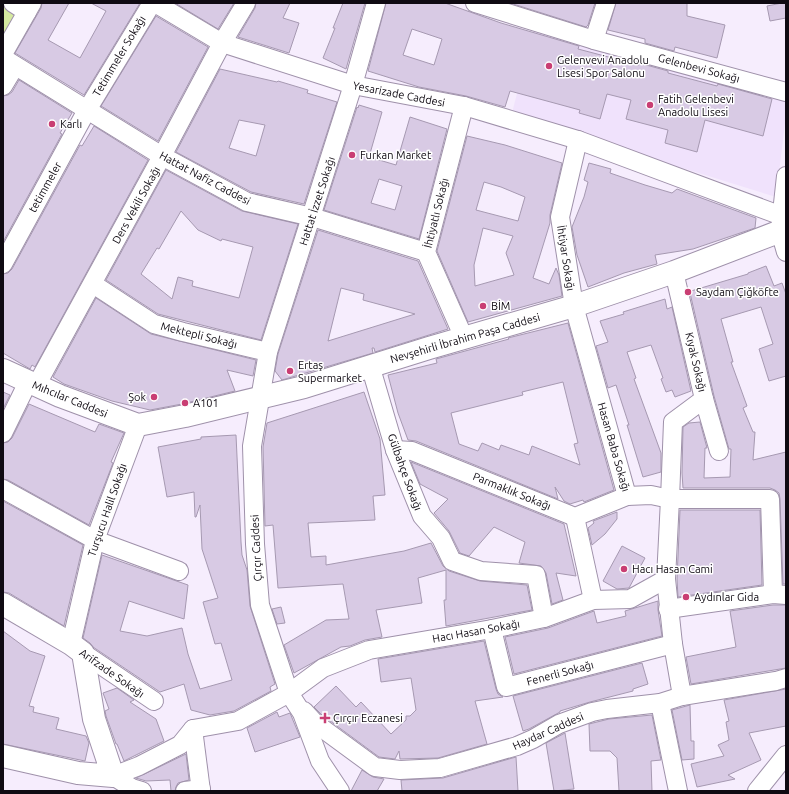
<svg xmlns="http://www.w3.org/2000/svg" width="789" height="794" font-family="Ubuntu,sans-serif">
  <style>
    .built { fill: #f0e2fc }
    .green { fill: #d5e9a0 }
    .building { fill: #d8cae4; stroke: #a699b1; fill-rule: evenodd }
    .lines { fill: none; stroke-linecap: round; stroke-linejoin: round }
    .street-casing { stroke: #9f91aa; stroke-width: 20 }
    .secondary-casing { stroke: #9f91aa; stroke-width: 24 }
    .street { stroke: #fff; stroke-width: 18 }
    .secondary { stroke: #fff; stroke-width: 22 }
    .poi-dot { fill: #c93e73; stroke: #fff; stroke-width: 1.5 }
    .labels { text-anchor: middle; stroke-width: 3; stroke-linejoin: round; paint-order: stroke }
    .street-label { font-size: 11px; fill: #0f0a12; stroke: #fff }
    .poi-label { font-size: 11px; fill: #0f0a12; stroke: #fff; text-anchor: start }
  </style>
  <rect width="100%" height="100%" fill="#f6edfd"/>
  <path class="built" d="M535,24L786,98V115L776,197L563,131L512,113Z"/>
  <path class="green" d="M3,3H26L3,44Z"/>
  <g class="building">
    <path d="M42,3H69L48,40L80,58L106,11L91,3H140L84,95L15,53L41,8Z"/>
    <path d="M175,3H234L218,29Z"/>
    <path d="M256,3H290L283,18L299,23L289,53L238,37L255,8Z"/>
    <path d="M343,3H365L346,69L323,58L335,28H333Z"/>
    <path d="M386,3H445L501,23L579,46L578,49L639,65V63L668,71V73L717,86L718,84L772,99L763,136L705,120L697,152L665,143L668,130L626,119L631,100L607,94L600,119L579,113L580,110L510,91L505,107L466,96L419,87L368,71ZM412,29L442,39L434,65L403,55Z"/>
    <path d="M510,3H595L588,25L586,27Z"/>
    <path d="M616,3H687V16L725,25L717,58L675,47L674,51L645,43V39L608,30Z"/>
    <path d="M782,3H786V18L770,21L767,6Z"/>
    <path d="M156,16L208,47L158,141L101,106Z"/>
    <path d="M220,69L277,82L278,81L308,90L307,93L337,102L304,204L251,192L176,152ZM239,120L265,125L256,156L229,148Z"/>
    <path d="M19,80L72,113L60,133L62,134L3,242V96L8,95L12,92Z"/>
    <path d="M359,105L382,112L369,157L396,165L410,117L447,129L419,239L324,210L357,107L358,108ZM379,179L402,186L395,210L371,203Z"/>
    <path d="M94,126L148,160L35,367L32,365L30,369L3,353V274L8,273L12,269L80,145L82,146Z"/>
    <path d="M467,136L505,145L562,163L550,215V223L533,278L549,284L556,268L559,275L562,296L468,322L437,251ZM484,182L501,187L525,197L518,221L476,210ZM483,228L513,236L506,253L514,275L475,286L474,265Z"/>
    <path d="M589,163L611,169L610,173L645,185L672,193L677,189L756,218L755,228L693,249L655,255L657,264L624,273L588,287L577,255L572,227L584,197L588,182L584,180Z"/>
    <path d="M166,170L242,211L298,224L261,340L158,314L106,280ZM181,211L198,230L221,241L222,239L253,247L239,298L192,286L193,281L178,277L172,299L141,274L157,248L159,249Z"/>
    <path d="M318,230L418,261L448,329L375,352L374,348H372L373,353L282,380L275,371L278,354ZM341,288L364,294L363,300L415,314L328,341Z"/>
    <path d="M766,266L774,286L782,283L786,294V376L769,381L759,349L773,344L761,307L721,319L733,362H731L747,406L743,408L753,432H755L753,460L786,452V584H783L780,499L779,493L775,490L770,488H683L682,473L683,427L689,423L700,422L707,448H705L704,478L730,477L731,449H729L714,396L690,293L691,291L748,274V273Z"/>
    <path d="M96,298L151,334L256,360L253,376L227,370L235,391L182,404L150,410L112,401L64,384L53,377Z"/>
    <path d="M665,299L667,309L672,307L691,391L675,397L672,390L666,392L661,379L663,378L651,345L627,352L636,378L634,379L661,453V472L643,477L627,425H629L616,385L608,388L596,346L608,342L600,321L624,314L623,312Z"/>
    <path d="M568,323L614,490L584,502L583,500L570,504L564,501L555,487L558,499L416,441L408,440L398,413L388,375L437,363L436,359L509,339L508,338ZM563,382L578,443L574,444L580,465L532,446L529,455L501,445L499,450L482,443L478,451L459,444L451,413L523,395L522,392Z"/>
    <path d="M3,392L10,395L3,409Z"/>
    <path d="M364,392L380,439L385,495L373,496L375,520L308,523L311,557L326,556V565L404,551L431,543L443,566L449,571L480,581L527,585L532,610L446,626L444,600H446V570L418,578L422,603L376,610L382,637L365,640L350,646L341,647L294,673L284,645L326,620L349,619L343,584L278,588L273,525L265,526L263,447L267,423Z"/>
    <path d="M29,404L95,432L99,424L124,433L111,462L113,463L89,525L8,480L3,479V443L8,442L12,438Z"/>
    <path d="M236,435L241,542L242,555L247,570L250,606L275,684L270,687L271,691L234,711L210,715L191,710L184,684L160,692L93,647L90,643L83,638L102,555L188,585L184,619L129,601L120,631L147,636L182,628L188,654L200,689L232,680L221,643L215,644L203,602L218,598L202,549L200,505L196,517H195L194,492L167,497L158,447L201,439V437Z"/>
    <path d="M411,462L564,524L576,576L556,573L563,600L552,604L546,573L541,566L519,563L525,542L494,527L469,556L460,553L449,531L434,513L448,499L420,484Z"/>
    <path d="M3,501L83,545L64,626L9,593L3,592Z"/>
    <path d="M680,510H760L762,585L678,597L677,579Z"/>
    <path d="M617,512V519L605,534L592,545L588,528L594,523L593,521Z"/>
    <path d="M622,546L645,558L629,588L617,589L603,581Z"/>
    <path d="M658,601V610L662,636L514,674L505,637L548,628L594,611L597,623L626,616L625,611Z"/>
    <path d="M773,605H786V668L691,684L686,657L736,647L730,611Z"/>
    <path d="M281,607L285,623L277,624L272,609Z"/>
    <path d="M3,631L30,651L45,656L29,706L34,707L33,712L59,718L56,729L86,736L89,743L85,761L3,744Z"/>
    <path d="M484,641L496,689L498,694L503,697L475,701L487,744L438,758L400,759L399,751L395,759L379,757L322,715L314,707L336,686L356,707L361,702L391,734L406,720V716H410L416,710L411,678L381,682L378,659Z"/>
    <path d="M642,663L648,684L633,689V691L590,702L560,711V712L529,729L523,731L513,696Z"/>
    <path d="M117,688L134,700L130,702L156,719L164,741L124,761L117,744H116L106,716L105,711L109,709L103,693Z"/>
    <path d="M786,689V726L749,733L761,760L728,775L735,779L697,787L691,764L724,756L718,745L729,740L726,722L729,721L724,700Z"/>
    <path d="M690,705L691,741H694V759L682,760L672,710Z"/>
    <path d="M277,712L279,717L290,713L300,737L255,752L247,728Z"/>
    <path d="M652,715L661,760L651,761L652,791H619L617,758L610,751H590L589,724L609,719Z"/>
    <path d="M565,733L574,789L554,791L546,743Z"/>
    <path d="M186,754L189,780L178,783L176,787L175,791H171L170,780L146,781L136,778Z"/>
    <path d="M516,757L518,791H402L401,780L443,778Z"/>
    <path d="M362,770L373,777L384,779L377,791H351Z"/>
  </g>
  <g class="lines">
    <g class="street-casing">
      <g id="street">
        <path d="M13,3L27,12"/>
        <path d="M155,3L222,43L353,85L464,106L578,140L782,216H786"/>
        <path d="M475,3L594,40L786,92"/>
        <path d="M594,40L606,3"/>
        <path d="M3,54L32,3"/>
        <path d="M3,58L162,156L247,202L312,217L426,252"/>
        <path d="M3,86L15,66"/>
        <path d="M464,106L426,252L464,338"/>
        <path d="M578,140L560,217L574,306L627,496"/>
        <path d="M786,176L780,231L786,252"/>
        <path d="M3,264L87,110L152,3"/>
        <path d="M674,272L704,399L719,451"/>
        <path d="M93,284L154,324L183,332L268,352"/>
        <path d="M370,365L395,450L422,516L441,538L452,561L481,571L536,575L544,618"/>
        <path d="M36,386L162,156L222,43L246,3"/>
        <path d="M704,399L673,422L670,499H770L773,594"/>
        <path d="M3,433L28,382"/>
        <path d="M395,450L412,451L575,517L627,496L651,495L670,499L666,579L673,644L682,696"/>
        <path d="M3,489L95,540L179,571"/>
        <path d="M575,517L593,600"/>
        <path d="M668,609L773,594L786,595"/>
        <path d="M492,629L506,687L673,644"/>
        <path d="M71,644L95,540L138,425"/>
        <path d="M83,653L154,701"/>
        <path d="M660,703L678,791"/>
        <path d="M304,711L315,723L375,767L400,770L440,768L517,746L533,739L559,724L592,712L607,709L660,703L682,696L776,681L786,678"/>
        <path d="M193,729L201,791"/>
        <path d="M113,776L139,766L180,745L193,729L238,721L289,693L323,668L369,650L492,629L544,618L593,600L630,599L666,579"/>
        <path d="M113,776L132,788L142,791"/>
        <path d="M185,791L201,789"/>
        <path d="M340,791L320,761L302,713L289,693L260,605L255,544L252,446L268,352L353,85L376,3"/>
        <path d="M757,791L786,755"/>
      </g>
    </g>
    <g class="secondary-casing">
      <g id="secondary">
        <path d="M3,370L60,396L138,425L185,416L304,387L429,348L574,306L674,272L786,229"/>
        <path d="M3,604L71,644L83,653L94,719L113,776L78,773L3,756"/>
      </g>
    </g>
    <use href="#street" class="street"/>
    <use href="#secondary" class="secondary"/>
  </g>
  <g class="poi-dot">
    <circle cx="549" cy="66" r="4"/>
    <circle cx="650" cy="105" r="4"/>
    <circle cx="52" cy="124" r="4"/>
    <circle cx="352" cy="155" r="4"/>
    <circle cx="688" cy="292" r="4"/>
    <circle cx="483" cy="306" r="4"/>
    <circle cx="290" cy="371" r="4"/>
    <circle cx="154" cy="397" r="4"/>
    <circle cx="185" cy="403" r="4"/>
    <circle cx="624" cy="569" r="4"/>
    <circle cx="686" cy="597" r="4"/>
    <path d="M323 712h4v4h4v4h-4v4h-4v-4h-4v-4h4z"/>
  </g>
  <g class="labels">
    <g class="street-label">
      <text transform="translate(119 56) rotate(-59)" y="4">Tetimmeler Sokağı</text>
      <text transform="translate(699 68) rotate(15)" y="4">Gelenbevi Sokağı</text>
      <text transform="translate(399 94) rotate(11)" y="4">Yesarizade Caddesi</text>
      <text transform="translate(205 178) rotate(28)" y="4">Hattat Nafiz Caddesi</text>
      <text transform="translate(45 187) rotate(-61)" y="4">tetimmeler</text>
      <text transform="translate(317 201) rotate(-72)" y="4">Hattat İzzet Sokağı</text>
      <text transform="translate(136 205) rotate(-61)" y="4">Ders Vekili Sokağı</text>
      <text transform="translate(436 213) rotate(-76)" y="4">İhtiyatlı Sokağı</text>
      <text transform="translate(566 258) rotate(81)" y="4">İhtiyar Sokağı</text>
      <text transform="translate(199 335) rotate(14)" y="4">Mektepli Sokağı</text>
      <text transform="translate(465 338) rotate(-16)" y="4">Nevşehirli İbrahim Paşa Caddesi</text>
      <text transform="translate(696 362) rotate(77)" y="4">Kıyak Sokağı</text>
      <text transform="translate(70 399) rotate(22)" y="4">Mıhcılar Caddesi</text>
      <text transform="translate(614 447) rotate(74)" y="4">Hasan Baba Sokağı</text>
      <text transform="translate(405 472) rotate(70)" y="4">Gülbahçe Sokağı</text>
      <text transform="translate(512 491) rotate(22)" y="4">Parmaklık Sokağı</text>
      <text transform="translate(107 510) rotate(-71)" y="4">Turşucu Halil Sokağı</text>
      <text transform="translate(256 548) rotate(-93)" y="4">Çırçır Caddesi</text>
      <text transform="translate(476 631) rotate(-10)" y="4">Hacı Hasan Sokağı</text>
      <text transform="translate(112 673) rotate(35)" y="4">Arifzade Sokağı</text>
      <text transform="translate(560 673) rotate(-15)" y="4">Fenerli Sokağı</text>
      <text transform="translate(548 731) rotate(-24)" y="4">Haydar Caddesi</text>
    </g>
    <g class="poi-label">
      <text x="557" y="64">Gelenvevi Anadolu<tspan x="557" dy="13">Lisesi Spor Salonu</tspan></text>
      <text x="658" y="103">Fatih Gelenbevi<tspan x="658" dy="13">Anadolu Lisesi</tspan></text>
      <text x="60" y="128">Karlı</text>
      <text x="360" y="159">Furkan Market</text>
      <text x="696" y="296">Saydam Çiğköfte</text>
      <text x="491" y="310">BİM</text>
      <text x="298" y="369">Ertaş<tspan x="298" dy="13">Supermarket</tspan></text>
      <text x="146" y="401" text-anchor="end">Şok</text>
      <text x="193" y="407">A101</text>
      <text x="632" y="573">Hacı Hasan Cami</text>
      <text x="694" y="601">Aydınlar Gida</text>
      <text x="333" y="722">Çırçır Eczanesi</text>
    </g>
  </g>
  <rect width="789" height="794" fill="none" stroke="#0f0a12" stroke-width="8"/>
</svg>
